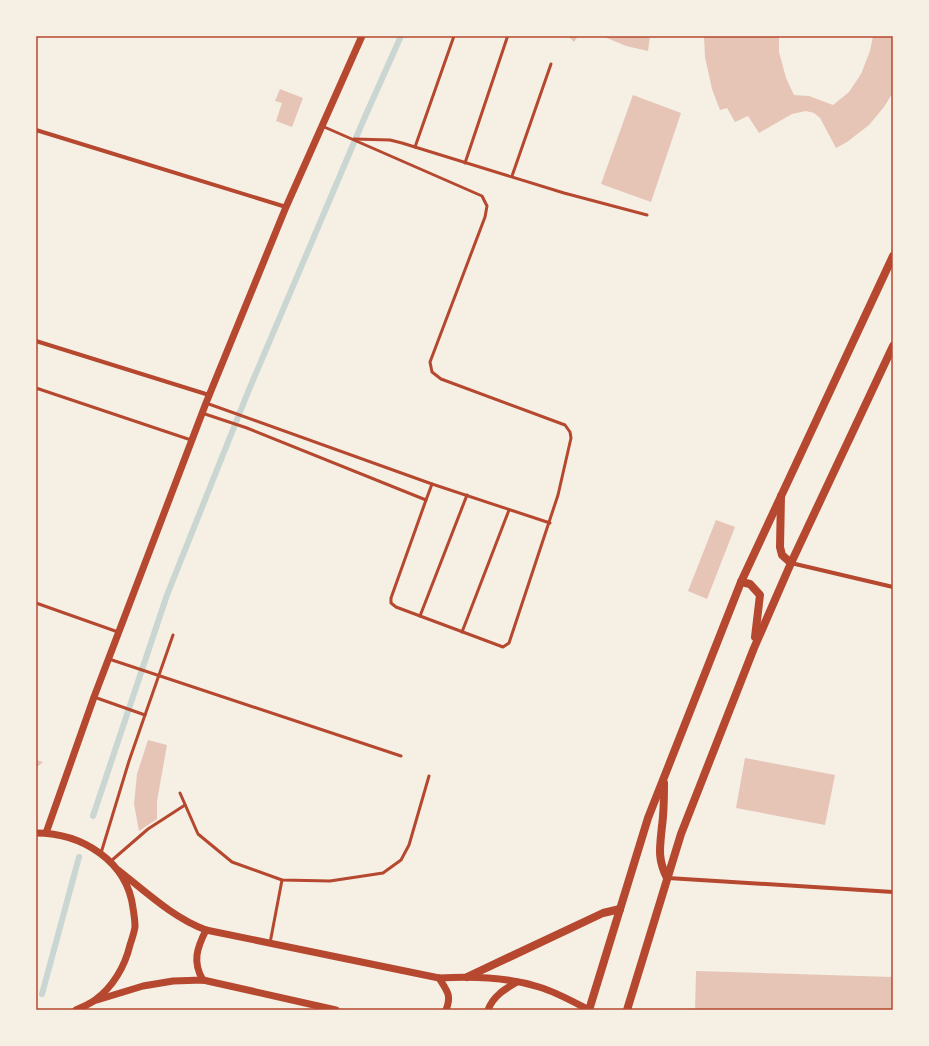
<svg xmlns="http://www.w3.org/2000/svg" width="929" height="1046" font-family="'Roboto Condensed',sans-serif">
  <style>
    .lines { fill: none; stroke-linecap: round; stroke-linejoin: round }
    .stream { stroke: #c9d6d2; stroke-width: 6 }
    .building { fill: #e6c5b7 }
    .service { stroke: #b5482f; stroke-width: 3 }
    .minor { stroke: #b5482f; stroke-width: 4 }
    .tertiary { stroke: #b5482f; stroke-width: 7 }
    .secondary { stroke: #b5482f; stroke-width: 8 }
    .neatline { fill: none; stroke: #b5482f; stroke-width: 1.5 }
  </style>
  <rect width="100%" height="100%" fill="#f6efe4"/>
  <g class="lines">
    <g class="stream">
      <path d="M93,816L167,595L248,392L364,119L401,36"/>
      <path d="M42,994L79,857"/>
    </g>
  </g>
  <g class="building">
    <path d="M568,36H578L574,42Z"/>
    <path d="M602,36H650L648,51L626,46Z"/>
    <path d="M704,36H779V52L786,78L794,95L809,96L833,105L849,92L861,74L870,51L873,36H893V95L892,94L884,107L869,125L847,142L836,148L820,118L814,113L806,111L792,114L759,133L748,116L735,122L727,108L720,110L712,89L705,57Z"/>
    <path d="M280,89L303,98L292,127L276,121L282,103L275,101Z"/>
    <path d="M633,95L681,113L651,202L601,184Z"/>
    <path d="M716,520L735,527L707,599L688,591Z"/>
    <path d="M148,740L167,745L157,801V819L139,831L134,804L137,774Z"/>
    <path d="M745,758L835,775L825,825L736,808Z"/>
    <path d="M36,760L43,762L36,768Z"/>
    <path d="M696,971L893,977V1010H695Z"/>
  </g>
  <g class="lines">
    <g class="service">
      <path d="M354,139L390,140L402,143L564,193L647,215"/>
      <path d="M415,147L454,36"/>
      <path d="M465,163L507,38"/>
      <path d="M512,176L551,64"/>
      <path d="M36,388L191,440"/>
      <path d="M206,403L432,484L550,523"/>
      <path d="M202,413L247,428L426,500L391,598V603L396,607L503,647L509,643L558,495L571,438L570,432L565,425L441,379L432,372L430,362L485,217L487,206L482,196L322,126"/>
      <path d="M426,500L432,484"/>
      <path d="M36,603L118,632"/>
      <path d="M420,616L467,495"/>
      <path d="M462,632L509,510"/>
      <path d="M109,659L401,756"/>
      <path d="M94,697L145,715L173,635"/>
      <path d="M180,793L198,834L232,862L282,880L330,881L383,873L401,860L409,845L429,776"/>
      <path d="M101,853L129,761L145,715"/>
      <path d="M111,861L148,829L185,805"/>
      <path d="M270,943L282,880"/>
    </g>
    <g class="minor">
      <path d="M36,130L286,207"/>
      <path d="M36,341L209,395"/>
      <path d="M791,563L893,587"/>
      <path d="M668,878L893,892"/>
    </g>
    <g class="tertiary">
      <path d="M36,833C82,833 127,861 133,908C134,914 135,921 135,927C134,933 132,939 130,945C125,966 113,987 95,1000C90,1004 82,1007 76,1010"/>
      <path d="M46,833L94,697L206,403L286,207L362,36"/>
      <path d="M118,870C145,891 173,918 206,930L439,978C471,976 507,977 539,987C556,992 572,1001 589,1010"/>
      <path d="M439,978C447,991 452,995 446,1010"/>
      <path d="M203,980C192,962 197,948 206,930"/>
      <path d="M97,1000L143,986L173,981L203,980L336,1010"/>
      <path d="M488,1010C493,996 505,989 517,982"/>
    </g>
    <g class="secondary">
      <path d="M781,496L780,547L782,555L791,563"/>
      <path d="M741,582L750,584L760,595L755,637"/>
      <path d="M664,783C664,797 664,812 662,826C660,847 657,858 667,878"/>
      <path d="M467,977L603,913L620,909"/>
      <path d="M589,1010L648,818L741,582L893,256"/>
      <path d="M627,1010L681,834L754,648L791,563L893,346"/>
    </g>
  </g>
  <rect width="929" height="1046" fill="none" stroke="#f6efe4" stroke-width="74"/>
  <rect x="37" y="37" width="855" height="972" class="neatline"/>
</svg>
